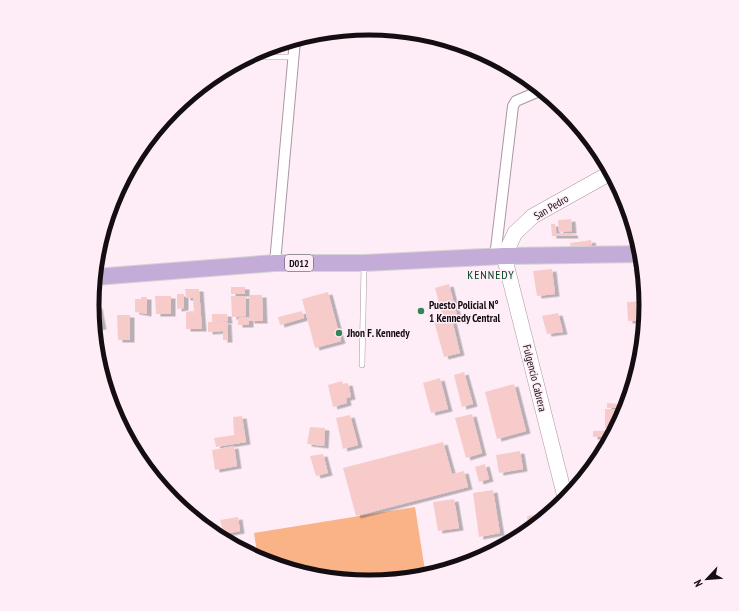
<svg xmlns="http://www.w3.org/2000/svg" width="739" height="611" font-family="'PT Sans Narrow',sans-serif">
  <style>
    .green { fill: #fab287 }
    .building { fill: #f8cbcb; filter: url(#shadow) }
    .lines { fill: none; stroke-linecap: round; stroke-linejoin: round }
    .lane-casing { stroke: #aa97a2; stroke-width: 6 }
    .street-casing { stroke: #aa97a2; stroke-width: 12 }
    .secondary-casing { stroke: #aa97a2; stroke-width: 16 }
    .primary-casing { stroke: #d5d3d4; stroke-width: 18 }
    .lane { stroke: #fff; stroke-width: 5 }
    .street { stroke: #fff; stroke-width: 10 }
    .secondary { stroke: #fff; stroke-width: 15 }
    .primary { stroke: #c4acd9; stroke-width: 16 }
    .poi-dot { fill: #338658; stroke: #feedf7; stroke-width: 1.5 }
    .labels { text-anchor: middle; stroke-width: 3; stroke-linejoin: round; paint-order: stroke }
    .shield { fill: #feedf7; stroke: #5a5056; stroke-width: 1 }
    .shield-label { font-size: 10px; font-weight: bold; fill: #140d11 }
    .street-label { font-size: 11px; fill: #140d11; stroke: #feedf7 }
    .poi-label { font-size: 11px; font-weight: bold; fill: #140d11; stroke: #feedf7; text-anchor: start }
    .neighbourhood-label { font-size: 12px; letter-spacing: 1px; fill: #004224; stroke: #feedf7 }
    .rim { fill: none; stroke: #140d11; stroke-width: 5 }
  </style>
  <defs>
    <filter id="shadow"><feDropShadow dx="4.5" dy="2.5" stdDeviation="0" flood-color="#0004"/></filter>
  </defs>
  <rect width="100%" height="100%" fill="#feedf7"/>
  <path class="green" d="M415,507L426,577L369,583L315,578L258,559L254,533Z"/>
  <g class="building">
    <path d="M571,219L572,231L559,232L558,220Z"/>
    <path d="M551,224H555L556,233H573L574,236H552Z"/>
    <path d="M591,240L592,245L571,248L570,243Z"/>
    <path d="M634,259L643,260V267H633Z"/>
    <path d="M552,269L555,294L537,296L533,271Z"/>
    <path d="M633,269H643L646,292H639Z"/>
    <path d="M449,284L457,315L451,316L460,353L444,357L434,321L443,318L435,288Z"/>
    <rect x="231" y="287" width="14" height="7"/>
    <path d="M185,289H199L202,329H186V312L193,311L194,315L193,298H186Z"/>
    <path d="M328,292L341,341L315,348L302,299Z"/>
    <path d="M177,294H184V308L177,309Z"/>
    <path d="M249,295H262L263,321H250Z"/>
    <path d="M155,296H171V314H156Z"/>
    <path d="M231,296H246V316L232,317Z"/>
    <path d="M141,297H147V314L135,312V299H141Z"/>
    <path d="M646,301V320L628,321L627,302Z"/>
    <path d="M98,306L102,327L94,328L92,307Z"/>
    <path d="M302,311L304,318L280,325L278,317Z"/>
    <path d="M558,313L563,332L547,334L542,316Z"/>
    <path d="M212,314H227L228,321L212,322Z"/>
    <path d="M117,315H130V340H118Z"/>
    <path d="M249,317V325H238V318Z"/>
    <path d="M208,322H227L228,340H223V331L208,332Z"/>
    <path d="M464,372L473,404L462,407L454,375Z"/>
    <path d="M440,378L448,409L431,413L423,383Z"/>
    <path d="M342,381L343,384L348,383L351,397L346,398L347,403L333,407L328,385Z"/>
    <path d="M514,384L526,431L497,439L485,392Z"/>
    <path d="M607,403L619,404V408H607Z"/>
    <path d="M605,409H618L617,428H605Z"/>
    <path d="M472,414L482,453L466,458L455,418Z"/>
    <path d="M350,415L358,445L343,449L336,418Z"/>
    <path d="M242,416L246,442L216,447L214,438L234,435L233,417Z"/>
    <path d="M310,427L325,428L324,446L307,444Z"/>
    <path d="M616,430L613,436L593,437V431Z"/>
    <path d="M443,442L452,474L464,471L468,487L356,516L343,468Z"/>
    <path d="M234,446L237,466L215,470L212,450Z"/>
    <path d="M520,451L523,469L499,473L496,455Z"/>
    <path d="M323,454L328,473L316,476L310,456Z"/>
    <path d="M485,464L489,479L479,482L475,467Z"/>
    <path d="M493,490L500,533L479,537L473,493Z"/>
    <path d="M454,499L459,528L438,531L433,502Z"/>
    <path d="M554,512L543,521L529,532L527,516Z"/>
    <path d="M238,517L240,531L224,534L220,520Z"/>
  </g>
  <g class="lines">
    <g class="lane-casing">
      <g id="lane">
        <path d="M248,57H293"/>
        <path d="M362,365L364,266"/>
      </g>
    </g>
    <g class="street-casing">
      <g id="street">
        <path d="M495,257L513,106L516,101L542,90"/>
        <path d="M275,263L295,40"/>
      </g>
    </g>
    <g class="secondary-casing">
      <path id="secondary" d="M566,501L504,256L515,233L533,216L612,172"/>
    </g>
    <g class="primary-casing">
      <path id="primary" d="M95,277L275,263H364L504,256L642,254"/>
    </g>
    <use href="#lane" class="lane"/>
    <use href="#street" class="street"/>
    <use href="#secondary" class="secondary"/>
    <use href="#primary" class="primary"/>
  </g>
  <g class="poi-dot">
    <circle cx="421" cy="311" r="4"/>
    <circle cx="339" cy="333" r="4"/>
  </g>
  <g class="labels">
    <rect class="shield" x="285" y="255" width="28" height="16" rx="3"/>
    <g class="shield-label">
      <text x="299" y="267">D012</text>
    </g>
    <g class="street-label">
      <text transform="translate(551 207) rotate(-31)" y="4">San Pedro</text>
      <text transform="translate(535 378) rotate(76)" y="4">Fulgencio Cabrera</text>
    </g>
    <g class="poi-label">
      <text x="429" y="309">Puesto Policial N°<tspan x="429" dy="13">1 Kennedy Central</tspan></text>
      <text x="347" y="337">Jhon F. Kennedy</text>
    </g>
    <g class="neighbourhood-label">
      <text x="491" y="279">KENNEDY</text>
    </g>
  </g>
  <path d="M0 0H739V611H0ZM99 305a270 270 0 1 1 540 0a270 270 0 1 1-540 0Z" fill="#feedf7" fill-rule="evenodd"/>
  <path class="rim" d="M99 305a270 270 0 1 1 540 0a270 270 0 1 1-540 0Z"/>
  <g transform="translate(707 579) rotate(244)" stroke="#feedf7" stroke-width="3" paint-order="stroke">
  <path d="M0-3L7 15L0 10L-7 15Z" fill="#140d11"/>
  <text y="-6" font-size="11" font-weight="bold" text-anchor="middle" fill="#140d11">N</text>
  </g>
</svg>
